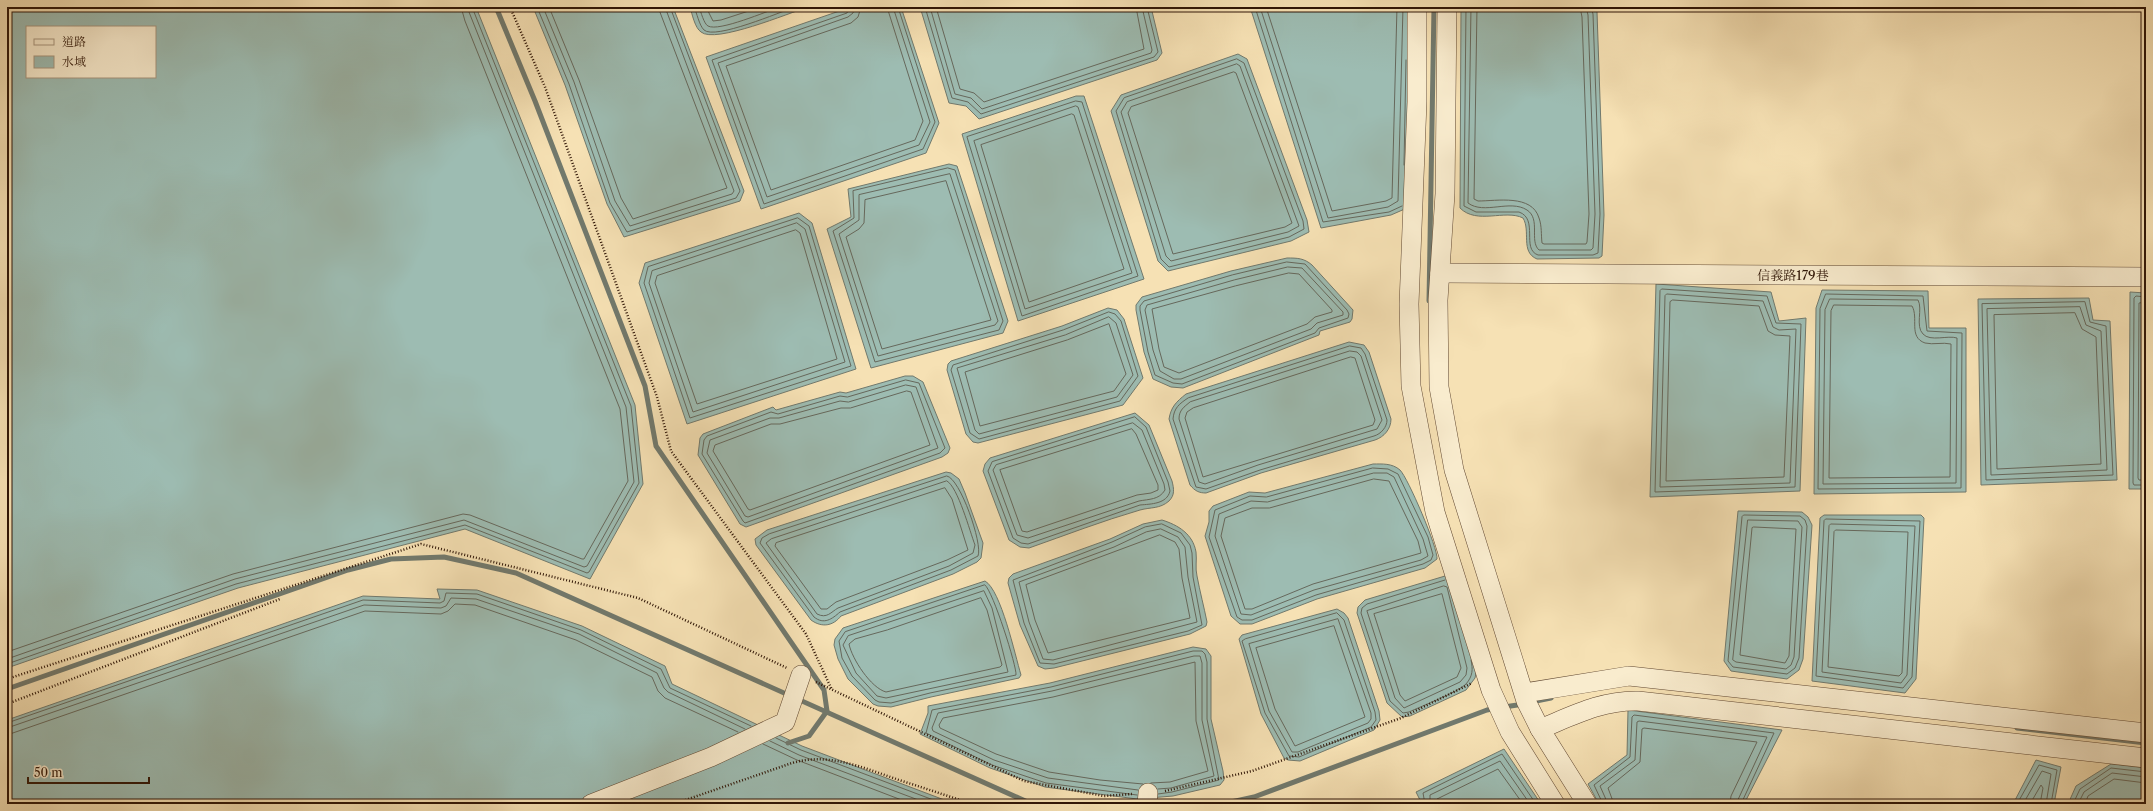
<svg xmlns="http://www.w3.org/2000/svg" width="2153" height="811" font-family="'Libre Caslon Text','Noto Serif TC',serif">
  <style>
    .water { fill: #9dbcb2; stroke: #71796d; fill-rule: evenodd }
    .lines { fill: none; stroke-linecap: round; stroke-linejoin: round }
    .shore { stroke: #66685c; stroke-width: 1 }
    .stream { stroke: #71796d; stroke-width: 5 }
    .minor-casing { stroke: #614832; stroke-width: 20 }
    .path { stroke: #2f1506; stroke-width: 2.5; stroke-dasharray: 1 2; stroke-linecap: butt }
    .minor { stroke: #f9ecce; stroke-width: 19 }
    .labels { text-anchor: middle; stroke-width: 4; stroke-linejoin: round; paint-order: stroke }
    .street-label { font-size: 13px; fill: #2f1506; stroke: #f9ecce }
  </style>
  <rect width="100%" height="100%" fill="#f6e1b4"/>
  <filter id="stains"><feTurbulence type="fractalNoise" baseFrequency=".005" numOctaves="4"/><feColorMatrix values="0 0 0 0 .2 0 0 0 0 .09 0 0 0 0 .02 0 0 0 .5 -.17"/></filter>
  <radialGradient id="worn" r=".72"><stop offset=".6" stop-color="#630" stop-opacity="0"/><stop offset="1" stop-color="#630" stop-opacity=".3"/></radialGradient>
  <g class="water">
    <path d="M7,7H476L635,405L643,484L590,579L465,529L238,588L7,668ZM27,27H155V77H27Z"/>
    <path d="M533,7H673L744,191L740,201L624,237L607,204L565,85Z"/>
    <path d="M690,7H808C789,13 715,44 701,32C695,28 692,14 690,7Z"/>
    <path d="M851,7H901L939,123L926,153L761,209L706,57Z"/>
    <path d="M920,7H1151L1162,53L1157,60L979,119L966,106L949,103Z"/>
    <path d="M1252,7H1412L1407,208L1391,215L1321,228L1251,10Z"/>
    <path d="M1463,7H1594L1597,12L1604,215L1602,256L1599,258L1537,259C1520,252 1531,231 1523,218C1505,209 1477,225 1460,208L1461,9Z"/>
    <path d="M1238,54L1247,59L1307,220L1309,232L1291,241L1168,271L1158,261L1111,111L1121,95Z"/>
    <path d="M1076,96H1084L1144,279L1018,321L962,134Z"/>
    <path d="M949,164L957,166L1008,321L1003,333L871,368L827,229L851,217L848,189Z"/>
    <path d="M799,213L812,223L856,369L687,424L639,283L645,263Z"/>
    <path d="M1287,258C1297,258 1304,258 1312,265L1353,310L1352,319L1350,322L1320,331L1319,335L1183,388L1171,387L1153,379L1144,352L1136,310V305L1142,297L1231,271Z"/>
    <path d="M1656,284L1771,292L1779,321L1806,318L1800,491L1650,497Z"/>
    <path d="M1822,290L1928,291L1929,328H1966V492L1814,494L1816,308Z"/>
    <path d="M2130,292L2146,293V489H2129Z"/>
    <path d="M2089,298L2093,320L2110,321L2117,480L1981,485L1978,299Z"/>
    <path d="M1108,308L1117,310L1124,319L1143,378L1123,405L978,443L973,442L966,434L947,370L948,364L951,361L1062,326Z"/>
    <path d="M1349,342L1364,345L1369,352L1391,419C1391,429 1384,437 1375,440L1261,473L1206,493C1199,493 1195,491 1190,485L1169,419C1171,407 1176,402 1186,394Z"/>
    <path d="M905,376H913L923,382L950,448L948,453L942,457L746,527L740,524L698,455L700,438L703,434L773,407L776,410L840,392L846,393Z"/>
    <path d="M1135,413L1149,425L1172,481C1174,489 1175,495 1169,501C1160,509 1151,507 1140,510C1102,521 1066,535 1029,548L1020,547L1009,540L983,471L985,464L990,458Z"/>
    <path d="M1373,464C1382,464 1392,463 1400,470C1408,478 1438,548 1437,559L1425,568L1317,599L1252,624H1240L1231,616L1205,536L1209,522V511L1213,506L1249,492L1265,493Z"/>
    <path d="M946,472L951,473L959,479L965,493L983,543L981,558L977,562L953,574L841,616C833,626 822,628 811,620L756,545L755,539L767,530Z"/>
    <path d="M1738,511L1802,512L1808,517L1812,525L1803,659L1799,670L1787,679L1731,671L1724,661Z"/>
    <path d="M1824,515H1921L1924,518L1916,679L1905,693L1812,681L1820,518Z"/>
    <path d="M1162,520C1178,525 1193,534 1196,552C1197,560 1195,568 1197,576C1200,592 1204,607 1207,622L1206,626L1190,634L1054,668L1045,669L1038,666L1020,625L1008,583L1009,578L1013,574L1110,539L1143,524Z"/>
    <path d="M1445,576H1450L1477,668L1475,678L1466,690L1410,716L1402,717L1387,703L1357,613L1358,607L1365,600Z"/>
    <path d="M985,581C1001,590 1015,655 1021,675L1019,678L931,697L891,707L878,706L873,704L848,679L838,659L834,645L835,639L843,628Z"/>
    <path d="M437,589L477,590L582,626L665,666L672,684L802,746L955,804H7V720L363,596L440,599Z"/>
    <path d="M1337,609L1344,613L1348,618L1379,711L1380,720L1374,730L1300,761L1288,760L1284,758L1261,714L1239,639L1242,635Z"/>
    <path d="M1193,647L1206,649L1211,656V719L1223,771L1224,780L1220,785L1173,796L1137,799L1045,787L990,768L920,734L928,713V706L1050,683Z"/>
    <path d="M1628,710L1782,730L1744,804H1599L1588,784L1627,755Z"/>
    <path d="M1504,749L1541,804H1422L1416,792Z"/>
    <path d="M2036,760L2061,767L2054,804H2013Z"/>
    <path d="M2111,764L2146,768V804H2068L2076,786Z"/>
  </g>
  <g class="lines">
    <g class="shore">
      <path d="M537,7L569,84L610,203L627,232L736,198L740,191L670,7"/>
      <path d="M543,7L574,82L615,201L630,226L732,194L734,191L665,7"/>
      <path d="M549,7L579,80L621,198L633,219L727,188L658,7"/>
      <path d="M694,7C697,13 699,25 704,30C715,40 780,12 795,7"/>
      <path d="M699,7C701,12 704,24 708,26C719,32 767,11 780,7"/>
      <path d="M706,7L713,21L721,20L761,7"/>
      <path d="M850,7L847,13L712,60L764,204L923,149L935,122L898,7"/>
      <path d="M855,7L853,13L848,17L718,63L767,197L919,145L930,122L893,7"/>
      <path d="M861,7L858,17L851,23L726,66L771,190L915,140L923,121L887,7"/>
      <path d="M925,7L952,98L968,102L981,114L1154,57L1158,52L1147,7"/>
      <path d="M930,7L955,94L971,98L982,109L1151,53L1152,50L1142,7"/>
      <path d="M936,7L960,89L974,93L984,102L1144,49L1136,7"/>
      <path d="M1255,7L1323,222L1389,212L1402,206"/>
      <path d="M1260,7L1328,218L1388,207L1398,201L1403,7"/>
      <path d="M1266,7L1332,211L1386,201L1392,198L1397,7"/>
      <path d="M1466,7L1464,206L1476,212H1519C1539,219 1521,249 1538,255H1593L1598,253L1600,214L1593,14L1591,7"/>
      <path d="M1471,7L1468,203C1484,215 1510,199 1527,210C1541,219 1529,241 1539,250H1591L1593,248L1595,214L1588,15L1586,7"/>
      <path d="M1477,7L1474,199L1478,201C1497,201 1532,194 1539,218C1542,226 1541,235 1542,243L1544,244H1586L1587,242L1589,214L1582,17L1580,7"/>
      <path d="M1237,59L1244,63L1303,221L1304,229L1289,237L1169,267L1161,259L1116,111L1124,98Z"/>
      <path d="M1237,64L1240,66L1299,226L1288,232L1171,261L1166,256L1121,112L1127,102Z"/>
      <path d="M1234,72L1236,73L1292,223L1285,227L1173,254L1128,113L1131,107Z"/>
      <path d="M1076,101L1082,102L1138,276L1022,316L967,137Z"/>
      <path d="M1076,106L1078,107L1132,273L1025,309L974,141Z"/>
      <path d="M1072,114L1074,115L1124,269L1029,302L981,145Z"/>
      <path d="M1404,165L1406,60"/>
      <path d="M948,168L955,170L1003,321L999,330L875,362L833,231L854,218L853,191Z"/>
      <path d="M950,174L998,321L995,325L878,356L839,234L859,220V195Z"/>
      <path d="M946,181L991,320L882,349L846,237L859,229L864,223L865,200Z"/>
      <path d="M798,218L809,226L851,366L690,418L644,283L648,267Z"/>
      <path d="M797,223L805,229L845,362L693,412L649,283L652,271Z"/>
      <path d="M796,230L800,233L837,359L697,404L655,283L657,276Z"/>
      <path d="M1287,262L1305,264L1347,310L1349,314L1348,318L1319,328L1315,333L1182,384L1173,383L1155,375L1148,352L1140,310V306L1144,301L1232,275Z"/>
      <path d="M1288,267L1302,268L1343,312V315L1317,323L1311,329L1181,379H1174L1160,371L1153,350L1145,310L1147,305L1234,280Z"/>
      <path d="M1289,273L1299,274L1332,310V312L1315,317L1307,324L1179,373L1164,367L1159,349L1152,309L1235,286Z"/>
      <path d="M1662,289L1767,296L1776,323L1801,324L1795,487L1655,492L1660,291Z"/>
      <path d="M1667,294L1763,301L1773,327L1779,330L1796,329L1790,483L1660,487L1665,296Z"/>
      <path d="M1826,294L1923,296L1927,331L1962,333L1961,488L1818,489L1820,309Z"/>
      <path d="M2146,297L2136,296L2134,298L2133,483L2134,485H2146"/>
      <path d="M1830,299L1918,300C1923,309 1915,326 1923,334C1930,342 1948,335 1957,338L1956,483L1823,484L1825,310Z"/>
      <path d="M1673,300L1759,306L1768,331L1775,335L1790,336L1784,477L1666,481L1670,302Z"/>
      <path d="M2085,302L2090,322L2106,326L2113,475L1986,480L1982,304Z"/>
      <path d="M2146,302L2139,303L2138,478L2139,480H2146"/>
      <path d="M1834,305L1912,306C1919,318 1908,337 1925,343C1933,345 1943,342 1951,344L1950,477L1829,478L1831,311Z"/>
      <path d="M2080,307L2086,325L2101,331L2107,470L1991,475L1987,309Z"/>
      <path d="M2146,308L2144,472L2146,474"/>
      <path d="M1109,312L1115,314L1121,321L1138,376L1120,401L979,439L970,433L951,370L953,365L1063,330Z"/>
      <path d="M2075,313L2082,329L2096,337L2101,464L1997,469L1994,315Z"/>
      <path d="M1109,317L1116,323L1133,375L1117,397L979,434L975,430L957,368L1065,335Z"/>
      <path d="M1109,324L1126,374L1114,391L980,426L965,372L1067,340Z"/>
      <path d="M1350,346L1361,348L1365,354L1387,420C1387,427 1381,434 1374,436L1260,470L1206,489L1196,487L1173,419C1174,408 1179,404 1188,398Z"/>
      <path d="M1350,351L1357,352L1361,356L1382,420L1377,429L1258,465L1205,484L1199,482L1179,419C1179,410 1184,407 1190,402Z"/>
      <path d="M1351,357L1355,358L1375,420L1373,425L1203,477L1185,418L1187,412L1193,408Z"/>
      <path d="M906,380L919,383L945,448L940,453L745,523L743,521L702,454L704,440L707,436L771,412L778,414L840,396L847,397Z"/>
      <path d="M906,385L916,387L938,448L748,517L745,516L707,453L710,440L770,418H779L840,401L848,402Z"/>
      <path d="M907,391L911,392L930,445L750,510L748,509L713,451L715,445L771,424H780L841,408H850Z"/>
      <path d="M1135,417L1146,427L1168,482L1170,491C1167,504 1151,504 1140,505L1028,544L1021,543L1013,538L988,471L992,462Z"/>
      <path d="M1133,423L1142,430L1164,484L1165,490C1159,500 1149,499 1139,501L1028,538L1017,535L993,470L996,465Z"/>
      <path d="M1132,429L1136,434L1158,485V490L1151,493L1137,495L1027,532L1022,531L1000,470Z"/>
      <path d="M1373,468L1388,469L1398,474L1428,537L1433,555L1431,560L1423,564L1316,595L1252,620H1242L1237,617L1209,537L1215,510L1250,496L1266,497Z"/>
      <path d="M1374,473H1387L1394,477L1423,539L1428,556L1421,560L1314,590L1251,615L1241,614L1215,536L1219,514L1251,501L1267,502Z"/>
      <path d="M947,476C960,478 983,544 978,556L951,570L840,612C832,619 824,625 814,617L760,543L762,538L769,534Z"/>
      <path d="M1374,479L1389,481L1418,541L1421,553L1313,584L1252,609H1245L1221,536L1225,518L1252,508H1269Z"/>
      <path d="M947,481C958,487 970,532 975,545L973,553L949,566L838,608C831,612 827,619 817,614L766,543L771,539Z"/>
      <path d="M945,488L952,499L968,550L947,560L836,602L827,609H821L775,546L776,543Z"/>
      <path d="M1744,515L1800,516L1805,520L1807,526L1799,658L1795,668L1787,674L1733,667L1728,661L1742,517Z"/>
      <path d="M1826,519L1920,521L1912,677L1903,688L1816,676L1824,521Z"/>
      <path d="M1748,520L1798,521L1802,527L1794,657L1791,665L1786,669L1736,662L1733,660Z"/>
      <path d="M1162,524L1181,533L1190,545L1192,553L1193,577L1202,625L1188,631L1054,664L1040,663L1024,623L1013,580L1112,542L1145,527Z"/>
      <path d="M1831,524L1915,526L1907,675L1901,683L1822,672L1829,526Z"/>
      <path d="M1754,527L1796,529L1789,656L1785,663L1740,655L1752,528Z"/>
      <path d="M1161,529L1178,537L1185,547L1188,577L1197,622L1053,660L1043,659L1029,622L1019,582L1114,547L1146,532Z"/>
      <path d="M1836,530L1908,532L1902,673L1899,676L1828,667L1834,532Z"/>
      <path d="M1160,535L1175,542L1179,549L1182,578L1190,618L1048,653L1035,620L1026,585Z"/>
      <path d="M1445,580L1367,604L1362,608L1361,613L1390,701L1403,713L1409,712C1422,706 1458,692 1466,684C1473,676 1473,669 1471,660"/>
      <path d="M985,585C993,591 1017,667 1016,675L930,693L891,703L879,702L875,700L852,676L842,658L839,641L845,632Z"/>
      <path d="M1444,586L1447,587L1467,668L1466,675L1460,682L1404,708L1395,698L1367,611Z"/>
      <path d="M984,591L992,608L1008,672L886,698L877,696L856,673L843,645L848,636Z"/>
      <path d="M1442,594L1461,668L1457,677L1405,701L1400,695L1374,614Z"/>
      <path d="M981,598L987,610L1002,665L1000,667L886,692C871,688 852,659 849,644L855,639L887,630Z"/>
      <path d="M1337,613L1344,620L1375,712L1376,720L1371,727L1299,757L1289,756L1265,713L1242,641L1245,639Z"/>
      <path d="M1338,619L1371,713V719L1368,723L1298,752H1292L1269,711L1249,644Z"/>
      <path d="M1334,626L1365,717L1295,746L1275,709L1256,648Z"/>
      <path d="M7,652L233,574L463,514L470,515L582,559H584L628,481L620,409L465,21L461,7"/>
      <path d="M7,659L235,579L464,520L584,567L587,566L634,482L626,407L467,7"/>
      <path d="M7,664L236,584L465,525L587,573L589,572L639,483L631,406L472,7"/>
      <path d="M7,723L363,600L440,603L444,601L446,593L477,594L581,630L661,669L670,688L751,726"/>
      <path d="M7,728L364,605L441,608L446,606L451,598L476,599L579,634L657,673L664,688L668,692L745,729"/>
      <path d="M7,735L365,611L441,614L448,611L455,604L475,605L576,640L652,677L658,691L665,698L738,732"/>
      <path d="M776,738L801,750L944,804"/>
      <path d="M770,741L799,755L929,804"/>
      <path d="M763,744L797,760L912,804"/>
      <path d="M1143,784L1100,780L1049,772L996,754L940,728L939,725L943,718L1053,697L1195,662L1196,721L1208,771L1170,782L1151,783"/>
      <path d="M1138,790L1048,778L994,760L933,731L932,728L938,713L1052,691L1194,656H1200L1202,663V720L1214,776L1171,788L1158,789"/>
      <path d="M1137,795L1046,783L992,765L926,733L932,710L1051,687L1193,651H1202L1205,654L1207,662V719L1219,780L1172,792L1158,794"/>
      <path d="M1425,804L1423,793L1502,754L1536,804"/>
      <path d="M1430,804V795L1500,761L1530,804"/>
      <path d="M1436,804L1437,799L1498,769L1523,804"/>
      <path d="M1603,804L1594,785L1630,757L1632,717L1634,715L1774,733L1741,804"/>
      <path d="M1608,804L1600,786L1635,760L1637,722L1639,721L1767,737L1736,804"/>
      <path d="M1614,804L1608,788L1640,762L1642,729L1644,728L1757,742L1731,796L1730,804"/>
      <path d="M2017,804L2039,765L2057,770L2051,804"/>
      <path d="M2023,804L2042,771L2051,774L2046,804"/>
      <path d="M2030,804L2041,785L2043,788L2040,804"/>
      <path d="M2073,804L2080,789L2111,768L2146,772"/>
      <path d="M2078,804L2084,792L2112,773L2146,777"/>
      <path d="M2085,804L2088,796L2114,779L2146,783"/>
    </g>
    <g class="stream">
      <path d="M496,7L535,101L645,386L656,446L824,690L827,711L809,736L788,743"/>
      <path d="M1429,301L1434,7"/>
      <path d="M7,689L348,570L391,559L444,557L516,573L1032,804"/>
      <path d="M1531,702L1551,698"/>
      <path d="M1504,707L1524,704"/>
      <path d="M2017,728L2146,743"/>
      <path d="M1222,804L1254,797L1487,710L1496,708"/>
    </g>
    <g class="minor-casing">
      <g id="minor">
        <path d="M1417,7V102L1409,304L1411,386L1435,512L1491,690L1510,732L1555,804"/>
        <path d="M1447,7L1445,194L1438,300L1439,387L1454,470L1526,701L1540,729L1587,804"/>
        <path d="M1440,273L2146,277"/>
        <path d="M1524,693L1629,676L2146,733"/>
        <path d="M1540,729C1572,716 1602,700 1638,701L2146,758"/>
        <path d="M591,804L711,757L785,722L801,675"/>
        <path d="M1147,804L1148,793"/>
      </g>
    </g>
    <g class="path">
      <path d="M510,7L545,87L609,264L657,397L671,451L806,634L832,690"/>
      <path d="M7,679L421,544L638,598L787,668"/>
      <path d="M816,682L1024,781L1104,796L1132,794"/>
      <path d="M7,704L280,599"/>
      <path d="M1165,791L1252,771L1401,718L1472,683"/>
      <path d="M674,804L792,763C829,752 864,768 899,780C924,788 948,796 972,804"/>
    </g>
    <use href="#minor" class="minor"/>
  </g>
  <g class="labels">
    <g class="street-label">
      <text x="1793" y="280">信義路179巷</text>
    </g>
  </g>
  <rect width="2153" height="811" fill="none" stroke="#f6e1b4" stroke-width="24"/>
  <rect x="8" y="8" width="2137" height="795" fill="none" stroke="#2f1506" stroke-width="2"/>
  <rect x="12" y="12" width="2129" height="787" fill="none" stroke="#2f1506"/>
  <rect x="26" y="26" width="130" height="52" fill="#f9ecce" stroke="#a8967e"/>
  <rect x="34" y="39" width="20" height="6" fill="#f9ecce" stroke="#a8967e"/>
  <text x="62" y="46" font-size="12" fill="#2f1506">道路</text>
  <rect x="34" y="56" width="20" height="12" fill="#9dbcb2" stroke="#a8967e"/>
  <text x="62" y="66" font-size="12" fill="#2f1506">水域</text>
  <path d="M28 777v6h121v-6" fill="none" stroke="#2f1506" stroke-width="2"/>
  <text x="34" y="777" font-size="12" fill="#2f1506" stroke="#f9ecce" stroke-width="3" paint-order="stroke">50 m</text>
  <rect width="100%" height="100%" filter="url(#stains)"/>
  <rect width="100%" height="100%" fill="url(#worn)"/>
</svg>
